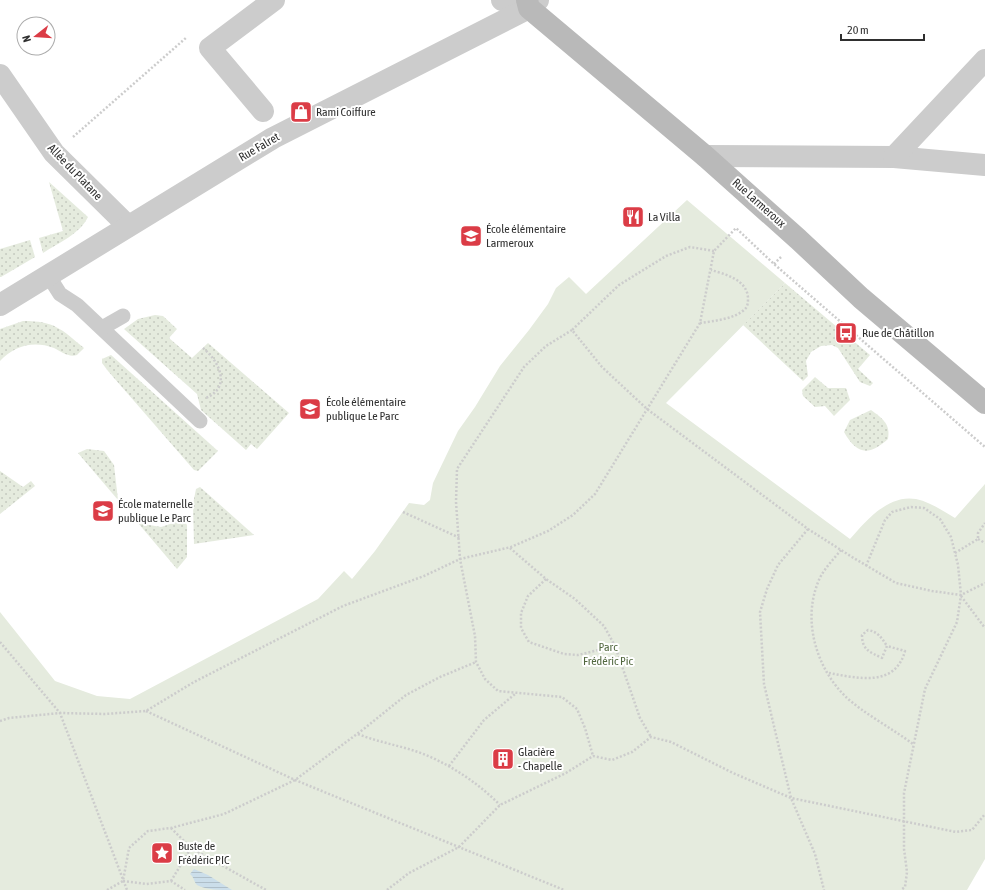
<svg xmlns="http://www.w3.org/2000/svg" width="985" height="890" font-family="'Asap Condensed',sans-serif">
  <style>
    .grass { fill: url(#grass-dots) }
    .green { fill: #e5ebde }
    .water { fill: url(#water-rules) }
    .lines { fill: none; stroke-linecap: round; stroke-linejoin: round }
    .path { stroke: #ccc; stroke-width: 2.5; stroke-dasharray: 2 2; stroke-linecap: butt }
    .service { stroke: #ccc; stroke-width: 15 }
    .minor { stroke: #ccc; stroke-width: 22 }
    .secondary { stroke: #b9b9b9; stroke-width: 22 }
    .labels { text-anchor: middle; stroke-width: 4; stroke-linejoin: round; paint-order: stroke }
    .poi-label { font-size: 12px; fill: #2f2f2f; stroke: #fff; text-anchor: start }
    .street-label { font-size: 12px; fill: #2f2f2f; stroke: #fff }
    .park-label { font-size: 12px; fill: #52683f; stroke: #fff }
  </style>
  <defs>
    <pattern id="grass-dots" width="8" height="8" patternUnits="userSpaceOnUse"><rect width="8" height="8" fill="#e5ebde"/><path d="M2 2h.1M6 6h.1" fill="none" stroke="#c5cabf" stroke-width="1.8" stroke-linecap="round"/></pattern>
    <pattern id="water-rules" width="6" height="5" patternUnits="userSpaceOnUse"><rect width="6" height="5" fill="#cbdeea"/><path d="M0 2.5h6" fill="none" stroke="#afbfc9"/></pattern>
  </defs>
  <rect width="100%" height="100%" fill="#fff"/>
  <g class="grass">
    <path d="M49,182L88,217C80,234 58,243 43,253L39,238L63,231Z"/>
    <path d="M30,240L35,257L1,277H0V249Z"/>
    <path d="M785,283L870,355L858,369L873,383L870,386L860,382L838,348L832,345L821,346L811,352L806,361L808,376L803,381L743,325Z"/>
    <path d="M155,315L163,316L177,329L169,338L192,358L208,343L289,413L257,449L251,444L246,450L201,410L197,394L124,329L138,319Z"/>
    <path d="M23,321C55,321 61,329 84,348C82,350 79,353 77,355C69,358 60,351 54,348C33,340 14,346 0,361V329Z"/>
    <path d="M111,355L218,451L198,471L194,470L108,371L102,363V359Z"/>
    <path d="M815,377L828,388H846L850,400L834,416L825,406L815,407L803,396L802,390Z"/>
    <path d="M871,410C882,418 891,424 888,439C869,456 857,455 844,432L850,420Z"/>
    <path d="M87,449L104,451L114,465L118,500L78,453Z"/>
    <path d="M0,471L23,487L31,481L35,486L0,514Z"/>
    <path d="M200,487L254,535L194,544L193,504L196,489Z"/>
    <path d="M179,521H184L187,525V557L177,569L138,523L161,527Z"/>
  </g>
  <path class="green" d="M687,200L785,283L666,403L850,539C866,521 888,494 916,499C930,502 943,511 955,518L985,484V859L967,890H0V612L55,681L97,696L130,699L318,599L344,571L352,579L375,551L409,503L424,505L430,500L433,483L458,431L475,407L500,366L529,330L548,304L556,288L569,277L586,294Z"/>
  <path class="water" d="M194,869L208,875L232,890C220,890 207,890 197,885C194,882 194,877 190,874Z"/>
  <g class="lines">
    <g class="path">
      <path d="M73,137L187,37"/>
      <path d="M714,251L690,247L666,256L619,285L572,330L602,367L647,409L808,529L852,557L896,583L932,591L961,595L985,583"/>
      <path d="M774,264L781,257"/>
      <path d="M700,323C714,321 735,319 745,309C748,306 748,302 748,298C747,279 724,274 711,270"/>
      <path d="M572,330L546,346L524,367L457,469L456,502L460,559L475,636L476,662L485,679L498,691L562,697L577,709L585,728L593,756"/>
      <path d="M203,348C219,361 232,387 206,398"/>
      <path d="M403,512L460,538"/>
      <path d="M808,529L778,565L767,589L760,612L764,684L791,798L815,854L824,890"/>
      <path d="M978,539L985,543"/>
      <path d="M510,548L546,579L575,599L604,626L615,646L640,718L651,737"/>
      <path d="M841,550C832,561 821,572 817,585C803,623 817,669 846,697C863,713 893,729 913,744"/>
      <path d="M955,553L978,539V533L985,523"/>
      <path d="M866,566L885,520L892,512L911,507L924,508L940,519L951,537L958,565L961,595L957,622L925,689L904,793V849L907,872L905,887L901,890"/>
      <path d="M546,579L528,596L521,613V628L529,642L564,654L578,655L615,646"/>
      <path d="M961,596L985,628"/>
      <path d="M0,642L60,713L127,890"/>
      <path d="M829,673C857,678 895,688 905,651L887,646L882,658C870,652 862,650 862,635L868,630C878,632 881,637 887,646"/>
      <path d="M146,711L295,780L564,890"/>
      <path d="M0,721L9,718L60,713L105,714L146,711L194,682L343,606L424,576L460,559L511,547L548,531L573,515L595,494L700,323L714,251L736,228L774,264L985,447"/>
      <path d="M358,734C380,743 404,746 426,755C454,767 479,784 500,805"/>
      <path d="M449,766L484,720L515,694"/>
      <path d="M171,828L191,848L266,890"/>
      <path d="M123,881L146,884L171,881L185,890"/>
      <path d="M171,881L191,848"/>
      <path d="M107,890L123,881L129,848L148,831L171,828L224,814L295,780L365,728L406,695L440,677L476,662"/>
      <path d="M387,890L409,873L459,847L500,805L566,773L593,756L612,760L632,752L651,737L671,742L733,773L791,798L956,832L972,830L985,814"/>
    </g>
    <g class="service">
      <path d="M48,275L60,294L77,305L200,421"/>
      <path d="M102,328L123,316"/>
    </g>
    <g class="minor">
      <path d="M502,0L529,8"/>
      <path d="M0,75L54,153L128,226"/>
      <path d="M263,111L210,48L274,0"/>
      <path d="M705,156L894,157L985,165"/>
      <path d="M894,157L985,60"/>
      <path d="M0,305L273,138L529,8L538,0"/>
    </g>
    <path class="secondary" d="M527,0L529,8L705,156L798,239L861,298L985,403"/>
  </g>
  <defs>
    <g id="shop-square" transform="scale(1.15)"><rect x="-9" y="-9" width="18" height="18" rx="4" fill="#db3c46" stroke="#fff"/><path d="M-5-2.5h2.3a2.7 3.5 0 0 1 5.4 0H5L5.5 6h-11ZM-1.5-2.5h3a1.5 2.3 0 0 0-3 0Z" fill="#fff"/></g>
    <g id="restaurant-square" transform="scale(1.15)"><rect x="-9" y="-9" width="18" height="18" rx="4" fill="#db3c46" stroke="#fff"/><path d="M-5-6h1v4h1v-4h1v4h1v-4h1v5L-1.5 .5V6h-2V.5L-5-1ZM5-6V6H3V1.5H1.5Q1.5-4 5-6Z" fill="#fff"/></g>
    <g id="school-square" transform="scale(1.15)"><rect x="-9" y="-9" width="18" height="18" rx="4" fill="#db3c46" stroke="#fff"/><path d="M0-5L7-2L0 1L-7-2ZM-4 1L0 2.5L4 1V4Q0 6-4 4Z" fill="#fff"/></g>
    <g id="bus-square" transform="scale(1.15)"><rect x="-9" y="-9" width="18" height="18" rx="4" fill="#db3c46" stroke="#fff"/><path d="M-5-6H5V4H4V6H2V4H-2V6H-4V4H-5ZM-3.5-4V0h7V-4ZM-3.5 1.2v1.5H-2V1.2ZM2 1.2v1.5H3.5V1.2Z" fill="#fff"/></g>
    <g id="building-square" transform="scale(1.15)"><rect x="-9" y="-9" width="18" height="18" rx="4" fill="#db3c46" stroke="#fff"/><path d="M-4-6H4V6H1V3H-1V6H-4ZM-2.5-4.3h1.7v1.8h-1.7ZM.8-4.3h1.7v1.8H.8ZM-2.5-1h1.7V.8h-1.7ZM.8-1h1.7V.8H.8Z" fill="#fff"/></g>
    <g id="sight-square" transform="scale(1.15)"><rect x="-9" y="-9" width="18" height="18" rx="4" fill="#db3c46" stroke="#fff"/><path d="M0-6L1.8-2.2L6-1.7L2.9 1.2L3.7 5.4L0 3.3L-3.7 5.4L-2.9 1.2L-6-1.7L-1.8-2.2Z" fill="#fff"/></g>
  </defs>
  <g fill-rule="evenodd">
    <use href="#shop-square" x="301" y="112"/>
    <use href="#restaurant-square" x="633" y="217"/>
    <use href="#school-square" x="471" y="236"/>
    <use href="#bus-square" x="846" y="333"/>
    <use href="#school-square" x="310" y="409"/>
    <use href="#school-square" x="103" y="511"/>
    <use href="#building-square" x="503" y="759"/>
    <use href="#sight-square" x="162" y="853"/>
  </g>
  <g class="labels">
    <g class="poi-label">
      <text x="316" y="116">Rami Coiffure</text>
      <text x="648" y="221">La Villa</text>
      <text x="486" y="233">École élémentaire<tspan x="486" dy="14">Larmeroux</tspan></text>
      <text x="862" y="337">Rue de Châtillon</text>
      <text x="326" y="406">École élémentaire<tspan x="326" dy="14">publique Le Parc</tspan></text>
      <text x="118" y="508">École maternelle<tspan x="118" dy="14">publique Le Parc</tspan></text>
      <text x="518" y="756">Glacière<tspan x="518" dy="14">- Chapelle</tspan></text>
      <text x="178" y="850">Buste de<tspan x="178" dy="14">Frédéric PIC</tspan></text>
    </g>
    <g class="street-label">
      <text transform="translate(259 147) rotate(-30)" y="4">Rue Falret</text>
      <text transform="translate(75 172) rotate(46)" y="4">Allée du Platane</text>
      <text transform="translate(759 203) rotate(42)" y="4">Rue Larmeroux</text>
    </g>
    <g class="park-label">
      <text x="608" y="651">Parc<tspan x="608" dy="14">Frédéric Pic</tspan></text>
    </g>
  </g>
  <g transform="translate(36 36) rotate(253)"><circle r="19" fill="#ffffff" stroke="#acacac"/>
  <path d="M0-3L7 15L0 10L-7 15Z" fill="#db3c46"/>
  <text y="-6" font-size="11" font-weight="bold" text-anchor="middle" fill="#2f2f2f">N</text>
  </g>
  <path d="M841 34v6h83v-6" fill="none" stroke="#2f2f2f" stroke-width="2"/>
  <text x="847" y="34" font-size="12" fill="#2f2f2f" stroke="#ffffff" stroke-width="3" paint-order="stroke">20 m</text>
</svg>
